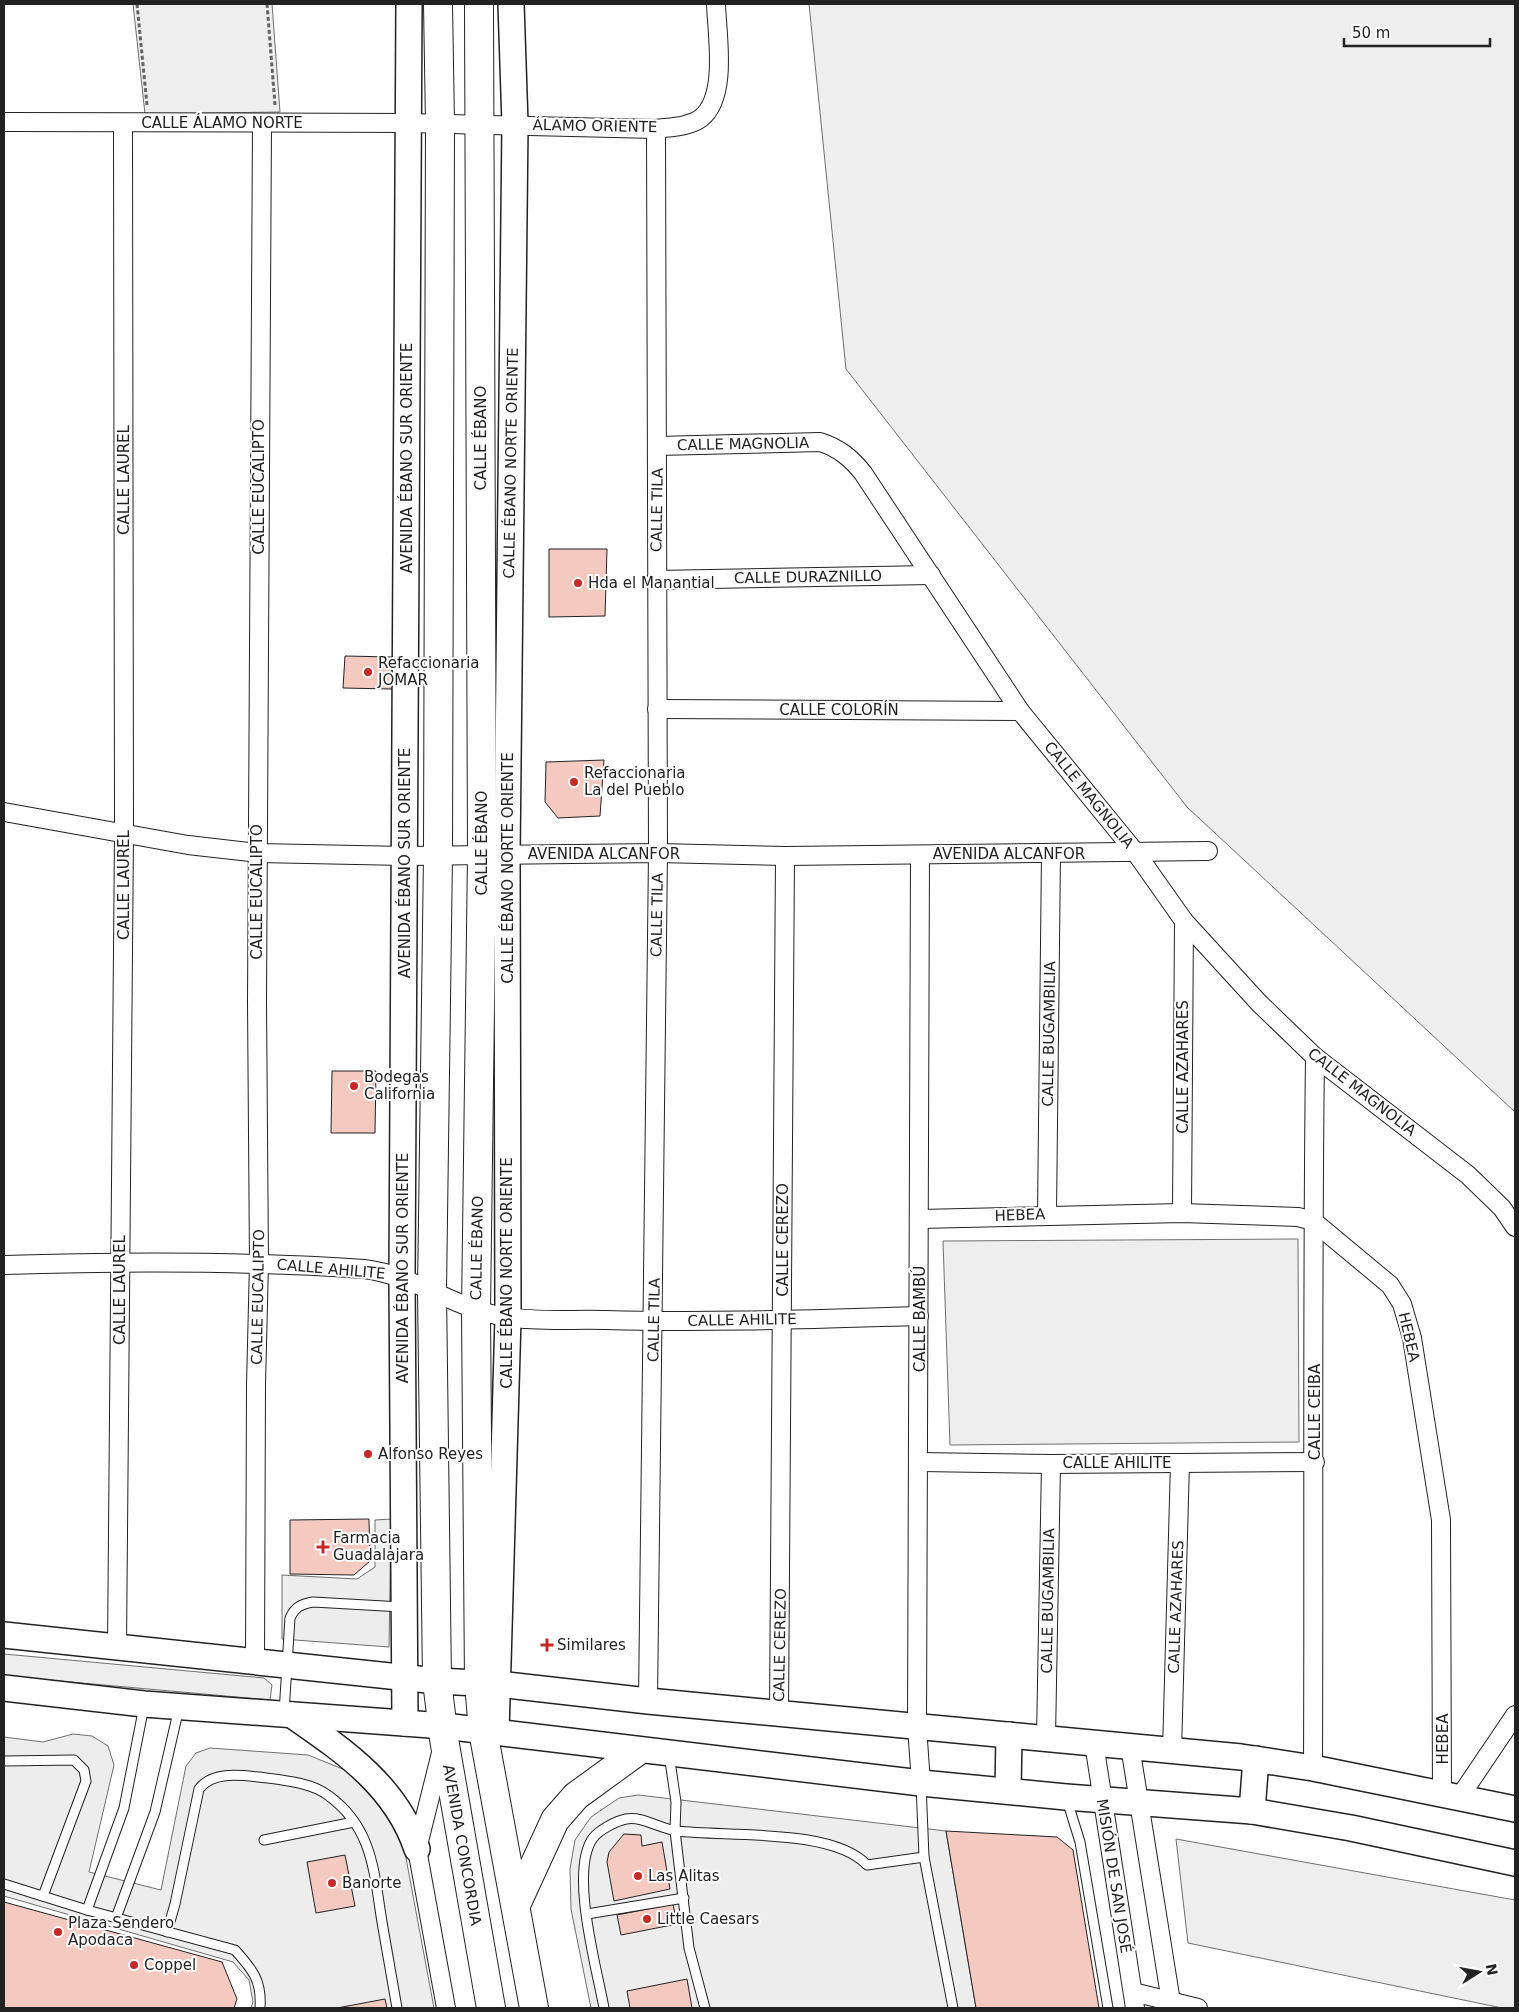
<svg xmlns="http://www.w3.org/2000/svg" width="1519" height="2012" font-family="'DejaVu Sans',sans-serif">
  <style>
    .green { fill: #eee; stroke: #6f6f6f }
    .parking { fill: #ededed; stroke: #6f6f6f }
    .building { fill: #f3c9c0; stroke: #222 }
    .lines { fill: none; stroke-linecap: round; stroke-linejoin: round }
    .lane-casing { stroke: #222; stroke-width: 11 }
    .street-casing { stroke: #222; stroke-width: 20 }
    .secondary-casing { stroke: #222; stroke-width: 28 }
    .primary-casing { stroke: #222; stroke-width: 30 }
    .path { stroke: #646464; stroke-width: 3; stroke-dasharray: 4 2.5; stroke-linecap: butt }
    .lane { stroke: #fff; stroke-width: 9 }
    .street { stroke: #fff; stroke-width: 18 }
    .secondary { stroke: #fff; stroke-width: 25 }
    .primary { stroke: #fff; stroke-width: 28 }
    .poi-dot { fill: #c62828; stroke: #fff; stroke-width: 2 }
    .labels { text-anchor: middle; stroke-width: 4; stroke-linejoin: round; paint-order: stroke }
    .street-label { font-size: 15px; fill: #222; stroke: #fff }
    .poi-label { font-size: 15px; fill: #222; stroke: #fff; text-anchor: start }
  </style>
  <rect width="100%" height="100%" fill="#fff"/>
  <g class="green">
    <path d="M133,4H272L280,112L145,114Z"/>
    <path d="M809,4H1515V1112L1187,807L846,369Z"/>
    <path d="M1298,1239L1299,1442L950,1445L943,1241Z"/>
    <path d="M4,1654L264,1678L272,1685L270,1700L4,1676Z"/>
    <path d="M1176,1839L1515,1900V2008H1502L1188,1943Z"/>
  </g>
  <g class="parking">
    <path d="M391,1519L389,1647L282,1639V1575L357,1579L375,1567V1520Z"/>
    <path d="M73,1734L92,1736L108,1746L114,1765L89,1872L161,1890L186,1766L196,1753L210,1748L308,1755L360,1776L389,1808L403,1842L434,2008H251L253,2002L249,1980L233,1962L4,1896V1737L43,1742Z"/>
    <path d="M638,1795L946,1831L976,2008H591L571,1909L570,1869L575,1840L591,1817L619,1798Z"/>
  </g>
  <g class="building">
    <path d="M549,549H607L605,616L549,617Z"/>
    <path d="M345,656L392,657V689L343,688Z"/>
    <path d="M604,760L600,816L558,818L545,802L546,762Z"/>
    <path d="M332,1071H376L375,1133H331Z"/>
    <path d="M369,1519L370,1561L354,1575L290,1574V1520Z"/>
    <path d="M946,1831L1057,1837L1073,1850L1099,2008H976Z"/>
    <path d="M624,1834L641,1835L642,1846L662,1842L670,1889L614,1901L607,1862L609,1852Z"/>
    <path d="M345,1855L355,1906L316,1913L307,1862Z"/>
    <path d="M4,1902L222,1962L237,1999L234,2008H4Z"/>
    <path d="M673,1904L677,1924L621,1935L617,1915Z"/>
    <path d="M687,1979L692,2008H630L627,1991Z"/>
    <path d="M385,1999L387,2008H337Z"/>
  </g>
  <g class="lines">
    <g class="lane-casing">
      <g id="lane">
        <path d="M284,1713L290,1618C295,1607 301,1604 313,1602L402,1607"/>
        <path d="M669,1754L676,1802L675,1831L689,1948L705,2008"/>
        <path d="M4,1761L74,1760L84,1770L86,1781L43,1896"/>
        <path d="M921,1784L924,1857L953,2008"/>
        <path d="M1067,1800L1080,1842L1108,2008"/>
        <path d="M264,1840L354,1822"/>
        <path d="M4,1884L87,1910L235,1950C253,1970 262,1981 260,2008"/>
        <path d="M87,1910L124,1808L144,1706"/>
        <path d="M587,1914L684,1898"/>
        <path d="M116,1918L155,1812L179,1708"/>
        <path d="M167,1932L175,1904L199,1789C212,1771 240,1775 259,1777C281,1780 311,1782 329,1796C373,1828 374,1873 382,1922C387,1951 392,1979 397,2008"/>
        <path d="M604,2008C597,1969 569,1871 593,1838C599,1830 616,1821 626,1819C643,1816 660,1829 677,1831C727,1837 833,1828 867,1865L924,1857"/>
      </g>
    </g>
    <g class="street-casing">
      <g id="street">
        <path d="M4,122L409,123L656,129C670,127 689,127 701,118C728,97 717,35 716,4"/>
        <path d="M657,446L820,442C839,448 851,458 863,473L1020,711L1136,853L1184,921L1259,1003L1315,1057L1468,1175L1502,1208L1515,1227"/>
        <path d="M656,580L931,575"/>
        <path d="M657,709L1020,711"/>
        <path d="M4,812L188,845L258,853L405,856L658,853L785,856L1208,851"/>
        <path d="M920,855L917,1726L921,1783"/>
        <path d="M1182,1213L1184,921"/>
        <path d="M1047,1214L1051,854"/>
        <path d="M920,1219L1182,1213L1298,1217L1313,1221L1390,1285L1402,1304L1412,1338L1441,1520L1442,1794"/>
        <path d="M4,1265C124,1261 244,1261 364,1269C415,1275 456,1310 507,1317C538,1322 573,1319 605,1320C710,1323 815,1319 919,1316"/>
        <path d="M920,1462L1051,1464L1315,1462"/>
        <path d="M117,1648L124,834L123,123"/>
        <path d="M255,1662L256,1385L259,1263L257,1002L262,123"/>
        <path d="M648,1701L658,853L656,129"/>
        <path d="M779,1714L785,856"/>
        <path d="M1046,1738L1051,1464"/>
        <path d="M1094,1743L1135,2008"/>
        <path d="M1130,1746L1172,2008"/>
        <path d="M442,1749L417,1849L446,2008"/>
        <path d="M1172,1751L1180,1463"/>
        <path d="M1313,1768C1314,1531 1312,1294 1315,1057"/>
        <path d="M1459,1798L1515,1715"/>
        <path d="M1133,1992L1198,2008"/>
      </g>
    </g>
    <g class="secondary-casing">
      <g id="secondary">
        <path d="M4,1635L437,1681L498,1684L648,1701L1241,1757L1313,1768L1515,1809"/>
        <path d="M4,1688L144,1704L444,1726L921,1783L1066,1797L1252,1811L1351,1828L1515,1863"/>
        <path d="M292,1715C344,1751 396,1786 417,1849"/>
        <path d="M405,1723L402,1278L409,4"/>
        <path d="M496,1732L508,1318L507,854L515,124L511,4"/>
        <path d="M1008,1791L1009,1735"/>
        <path d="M1252,1811L1256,1759"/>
      </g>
    </g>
    <g class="primary-casing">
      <g id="primary">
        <path d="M438,4L440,124L438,855L432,1291L437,1681L444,1739L491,2008"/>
        <path d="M479,4L482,855L476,1311L479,1683L483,1731L534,2008"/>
        <path d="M516,1905L555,1820L576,1796L638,1751"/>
      </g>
    </g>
    <g class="path">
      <path d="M137,4L147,105"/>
      <path d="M267,4L275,105"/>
    </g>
    <use href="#lane" class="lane"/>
    <use href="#street" class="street"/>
    <use href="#secondary" class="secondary"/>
    <use href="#primary" class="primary"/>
  </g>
  <g class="poi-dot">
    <circle cx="578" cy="583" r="5"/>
    <circle cx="368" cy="672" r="5"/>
    <circle cx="574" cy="782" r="5"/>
    <circle cx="354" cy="1086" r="5"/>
    <circle cx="368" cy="1454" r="5"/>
    <path d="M320.5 1539.5h5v5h5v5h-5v5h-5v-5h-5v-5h5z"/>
    <path d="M544.5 1637.5h5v5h5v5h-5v5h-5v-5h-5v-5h5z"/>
    <circle cx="638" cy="1876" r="5"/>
    <circle cx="332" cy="1883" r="5"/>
    <circle cx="647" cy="1919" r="5"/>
    <circle cx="58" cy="1932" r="5"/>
    <circle cx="134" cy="1965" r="5"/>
  </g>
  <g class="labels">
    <g class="street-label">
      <text x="222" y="128">CALLE ÁLAMO NORTE</text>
      <text transform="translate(595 126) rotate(1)" y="5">ÁLAMO ORIENTE</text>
      <text transform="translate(481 438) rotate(-90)" y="5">CALLE ÉBANO</text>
      <text transform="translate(743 444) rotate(-1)" y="5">CALLE MAGNOLIA</text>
      <text transform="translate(407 458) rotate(-90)" y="5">AVENIDA ÉBANO SUR ORIENTE</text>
      <text transform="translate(511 463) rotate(-89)" y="5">CALLE ÉBANO NORTE ORIENTE</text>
      <text transform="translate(124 480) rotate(-90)" y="5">CALLE LAUREL</text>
      <text transform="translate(259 487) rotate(-90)" y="5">CALLE EUCALIPTO</text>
      <text transform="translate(657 510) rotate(-89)" y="5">CALLE TILA</text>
      <text transform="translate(808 577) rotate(-1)" y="5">CALLE DURAZNILLO</text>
      <text x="839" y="715">CALLE COLORÍN</text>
      <text transform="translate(1089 795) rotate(51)" y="5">CALLE MAGNOLIA</text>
      <text transform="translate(482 843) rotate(-90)" y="5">CALLE ÉBANO</text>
      <text x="604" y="859">AVENIDA ALCANFOR</text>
      <text x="1009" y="859">AVENIDA ALCANFOR</text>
      <text transform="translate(405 863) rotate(-90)" y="5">AVENIDA ÉBANO SUR ORIENTE</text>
      <text transform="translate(508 868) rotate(-90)" y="5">CALLE ÉBANO NORTE ORIENTE</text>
      <text transform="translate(124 885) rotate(-90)" y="5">CALLE LAUREL</text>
      <text transform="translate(257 892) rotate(-90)" y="5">CALLE EUCALIPTO</text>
      <text transform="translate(657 915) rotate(-89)" y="5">CALLE TILA</text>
      <text transform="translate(1049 1034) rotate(-89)" y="5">CALLE BUGAMBILIA</text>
      <text transform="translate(1183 1067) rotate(-90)" y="5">CALLE AZAHARES</text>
      <text transform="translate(1362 1092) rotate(38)" y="5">CALLE MAGNOLIA</text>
      <text transform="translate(1020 1215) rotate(-2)" y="5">HEBEA</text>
      <text transform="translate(783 1240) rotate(-90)" y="5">CALLE CEREZO</text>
      <text transform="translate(477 1248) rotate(-89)" y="5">CALLE ÉBANO</text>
      <text transform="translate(403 1268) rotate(-90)" y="5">AVENIDA ÉBANO SUR ORIENTE</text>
      <text transform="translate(331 1269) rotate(5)" y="5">CALLE AHILITE</text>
      <text transform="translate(507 1273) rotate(-90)" y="5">CALLE ÉBANO NORTE ORIENTE</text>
      <text transform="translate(120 1290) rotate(-90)" y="5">CALLE LAUREL</text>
      <text transform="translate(258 1297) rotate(-89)" y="5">CALLE EUCALIPTO</text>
      <text transform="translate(920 1319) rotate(-90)" y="5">CALLE BAMBÚ</text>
      <text transform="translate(654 1320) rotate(-89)" y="5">CALLE TILA</text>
      <text transform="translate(742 1320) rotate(-1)" y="5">CALLE AHILITE</text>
      <text transform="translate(1409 1337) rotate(77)" y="5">HEBEA</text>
      <text transform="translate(1315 1412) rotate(-90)" y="5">CALLE CEIBA</text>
      <text x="1117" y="1468">CALLE AHILITE</text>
      <text transform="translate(1048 1601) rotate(-89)" y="5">CALLE BUGAMBILIA</text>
      <text transform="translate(1176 1607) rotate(-88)" y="5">CALLE AZAHARES</text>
      <text transform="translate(780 1645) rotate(-89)" y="5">CALLE CEREZO</text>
      <text transform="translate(1443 1739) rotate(-90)" y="5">HEBEA</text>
      <text transform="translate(462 1845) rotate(80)" y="5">AVENIDA CONCORDIA</text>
      <text transform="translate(1114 1876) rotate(81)" y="5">MISIÓN DE SAN JOSÉ</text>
    </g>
    <g class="poi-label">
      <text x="588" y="588">Hda el Manantial</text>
      <text x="378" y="668">Refaccionaria<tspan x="378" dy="17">JOMAR</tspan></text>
      <text x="584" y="778">Refaccionaria<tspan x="584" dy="17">La del Pueblo</tspan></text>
      <text x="364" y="1082">Bodegas<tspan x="364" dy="17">California</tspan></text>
      <text x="378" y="1459">Alfonso Reyes</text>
      <text x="333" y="1543">Farmacia<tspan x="333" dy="17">Guadalajara</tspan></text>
      <text x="557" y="1650">Similares</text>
      <text x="648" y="1881">Las Alitas</text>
      <text x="342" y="1888">Banorte</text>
      <text x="657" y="1924">Little Caesars</text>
      <text x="68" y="1928">Plaza Sendero<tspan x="68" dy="17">Apodaca</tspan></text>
      <text x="144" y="1970">Coppel</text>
    </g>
  </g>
  <rect width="1519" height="2012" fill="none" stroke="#222222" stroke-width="10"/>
  <g transform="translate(1479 1972) rotate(79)" stroke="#ffffff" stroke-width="4" paint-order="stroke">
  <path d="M0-4L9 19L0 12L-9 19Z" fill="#222222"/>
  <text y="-8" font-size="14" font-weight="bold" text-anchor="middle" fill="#222222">N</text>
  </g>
  <path d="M1344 38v8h146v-8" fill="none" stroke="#222222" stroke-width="2.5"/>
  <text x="1352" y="38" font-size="15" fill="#222222" stroke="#ffffff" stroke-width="4" paint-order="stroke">50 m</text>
</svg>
